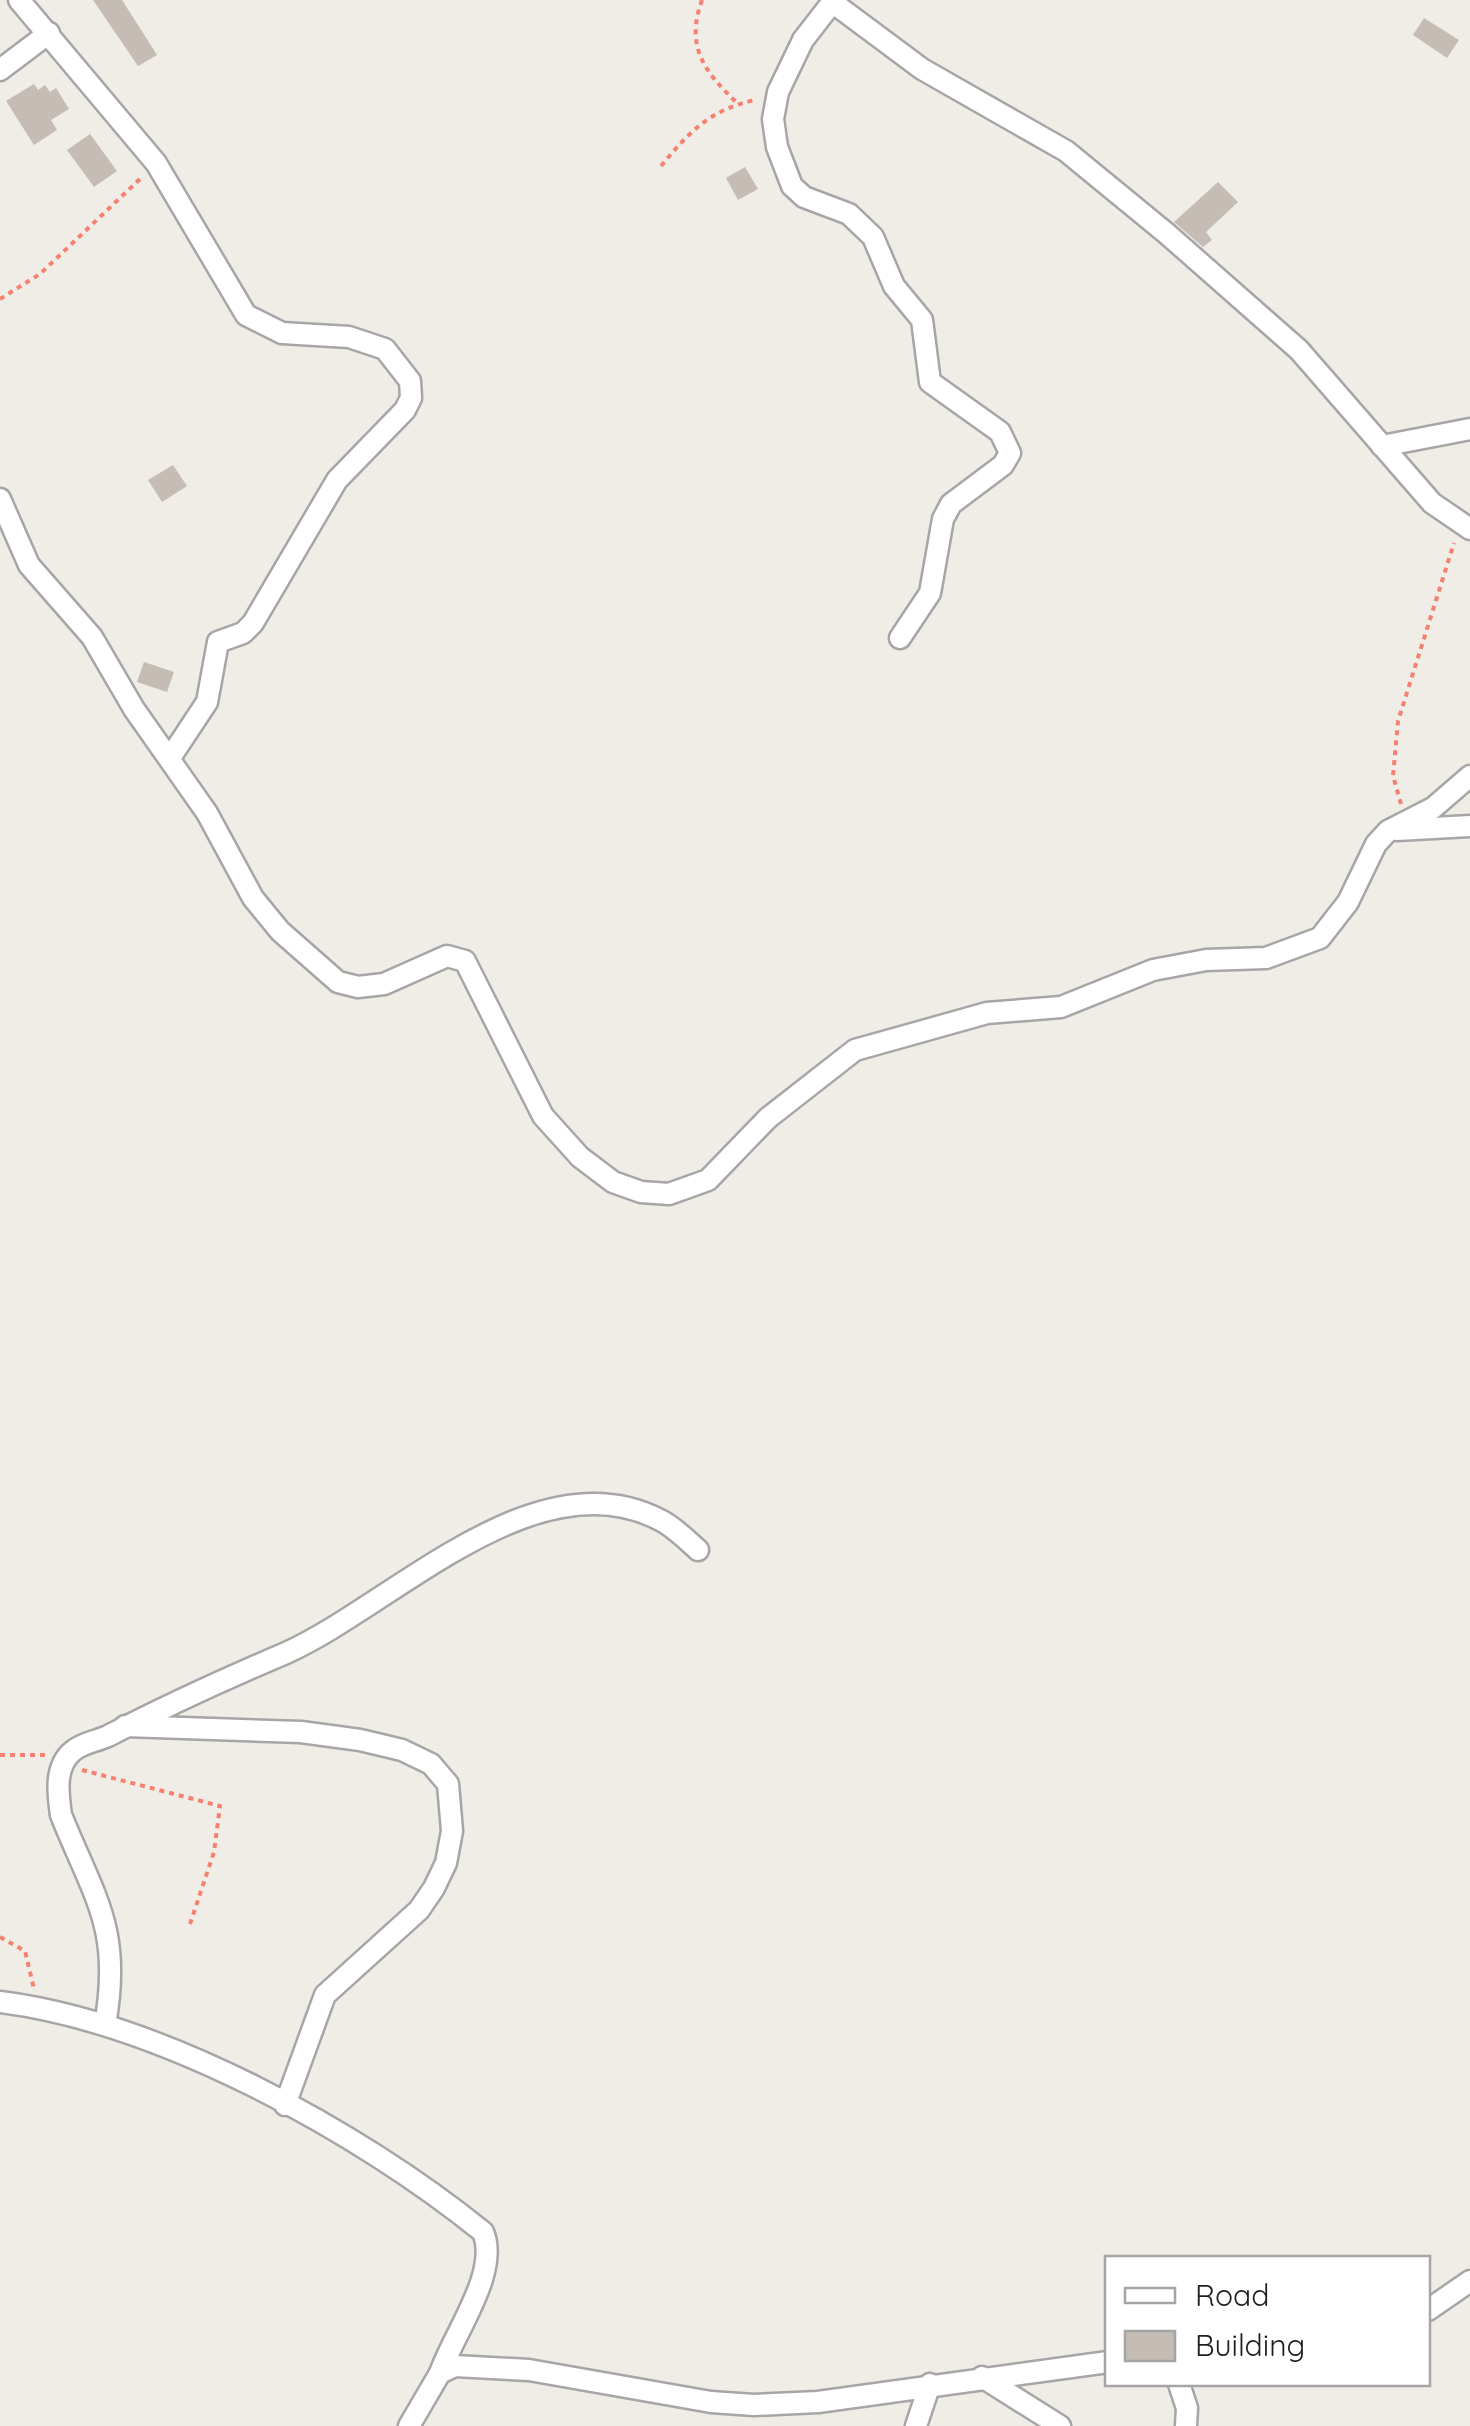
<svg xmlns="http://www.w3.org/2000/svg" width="1470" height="2426" font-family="Quicksand,sans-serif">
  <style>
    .building { fill: #c4bcb5 }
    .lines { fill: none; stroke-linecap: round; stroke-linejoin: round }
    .street-casing { stroke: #a6a6a6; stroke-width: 25 }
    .path { stroke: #f68170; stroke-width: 4; stroke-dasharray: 5 5; stroke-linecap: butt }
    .street { stroke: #fff; stroke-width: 20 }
  </style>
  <rect width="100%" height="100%" fill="#f0ece6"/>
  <g class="building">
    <path d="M93,0H122L157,55L138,66Z"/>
    <path d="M1424,18L1459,40L1447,58L1413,35Z"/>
    <path d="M34,84L38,90L45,85L50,92L56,88L69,109L51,120L57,130L34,145L6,101Z"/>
    <path d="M90,134L117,171L94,187L67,150Z"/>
    <path d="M745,167L758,189L738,200L726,178Z"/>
    <path d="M1218,182L1238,202L1206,232L1212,240L1203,247L1174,222Z"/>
    <path d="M173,465L187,486L162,502L148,480Z"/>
    <path d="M144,662L174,672L167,692L137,682Z"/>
  </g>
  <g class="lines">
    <g class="street-casing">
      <g id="street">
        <path d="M19,0L156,163L246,315L282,333L349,337L385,349L410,381L411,398L405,410L337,480L253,623L243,633L218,642L207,702L170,758"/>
        <path d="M834,0L803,40L778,92L773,119L777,147L792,186L804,197L849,214L873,237L894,286L922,320L930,382L1000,432L1010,453L1003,465L951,504L943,519L930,593L900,638"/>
        <path d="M832,2L922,69L1066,151L1166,233L1299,350L1432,503L1470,529"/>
        <path d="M0,70L49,33"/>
        <path d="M1382,446L1470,429"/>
        <path d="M0,499L29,565L92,637L134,709L207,813L253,898L280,931L338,982L358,987L384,984L447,956L465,961L543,1116L580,1157L613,1182L641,1192L669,1194L708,1180L768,1118L855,1050L987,1013L1061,1007L1153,970L1206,960L1266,958L1320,938L1348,902L1376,844L1388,831L1433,808L1470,776"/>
        <path d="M1397,830L1470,826"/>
        <path d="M125,1726L301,1732L360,1740L402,1750L431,1764L448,1784L452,1831L446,1863L434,1888L419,1910L325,1995L285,2105"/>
        <path d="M0,2002C160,2022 358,2131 483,2232C500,2272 454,2333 440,2373"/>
        <path d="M105,2025C122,1929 95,1899 61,1815C58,1794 54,1766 73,1751C82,1743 97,1741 108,1736C166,1706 225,1679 286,1653C393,1605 537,1453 662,1521C675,1528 687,1540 698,1550"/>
        <path d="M1428,2310L1470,2281"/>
        <path d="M982,2377L1060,2426"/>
        <path d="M1179,2384L1187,2408L1186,2426"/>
        <path d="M409,2426L440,2373L455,2366L529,2370L711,2402L754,2405L818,2402L1108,2362"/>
        <path d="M916,2426L930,2384"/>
      </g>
    </g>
    <g class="path">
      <path d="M702,0C685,47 704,71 737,103"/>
      <path d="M661,166C690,131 710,110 755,100"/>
      <path d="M0,299L40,274L142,177"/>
      <path d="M1401,804L1393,776L1398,721L1454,543"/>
      <path d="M0,1755H45"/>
      <path d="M82,1770L220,1806L214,1852L190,1924"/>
      <path d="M0,1937L25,1951L34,1989"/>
    </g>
    <use href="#street" class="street"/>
  </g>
  <rect x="1105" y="2256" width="325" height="130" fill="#ffffff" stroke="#a5a5a5" stroke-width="2.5"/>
  <rect x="1125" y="2288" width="50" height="15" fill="#ffffff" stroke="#a5a5a5" stroke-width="2.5"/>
  <text x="1195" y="2306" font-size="30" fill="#1f1f1f">Road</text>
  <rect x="1125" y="2331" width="50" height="30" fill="#c4bcb5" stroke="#a5a5a5" stroke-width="2.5"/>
  <text x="1195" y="2356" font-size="30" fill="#1f1f1f">Building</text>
</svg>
